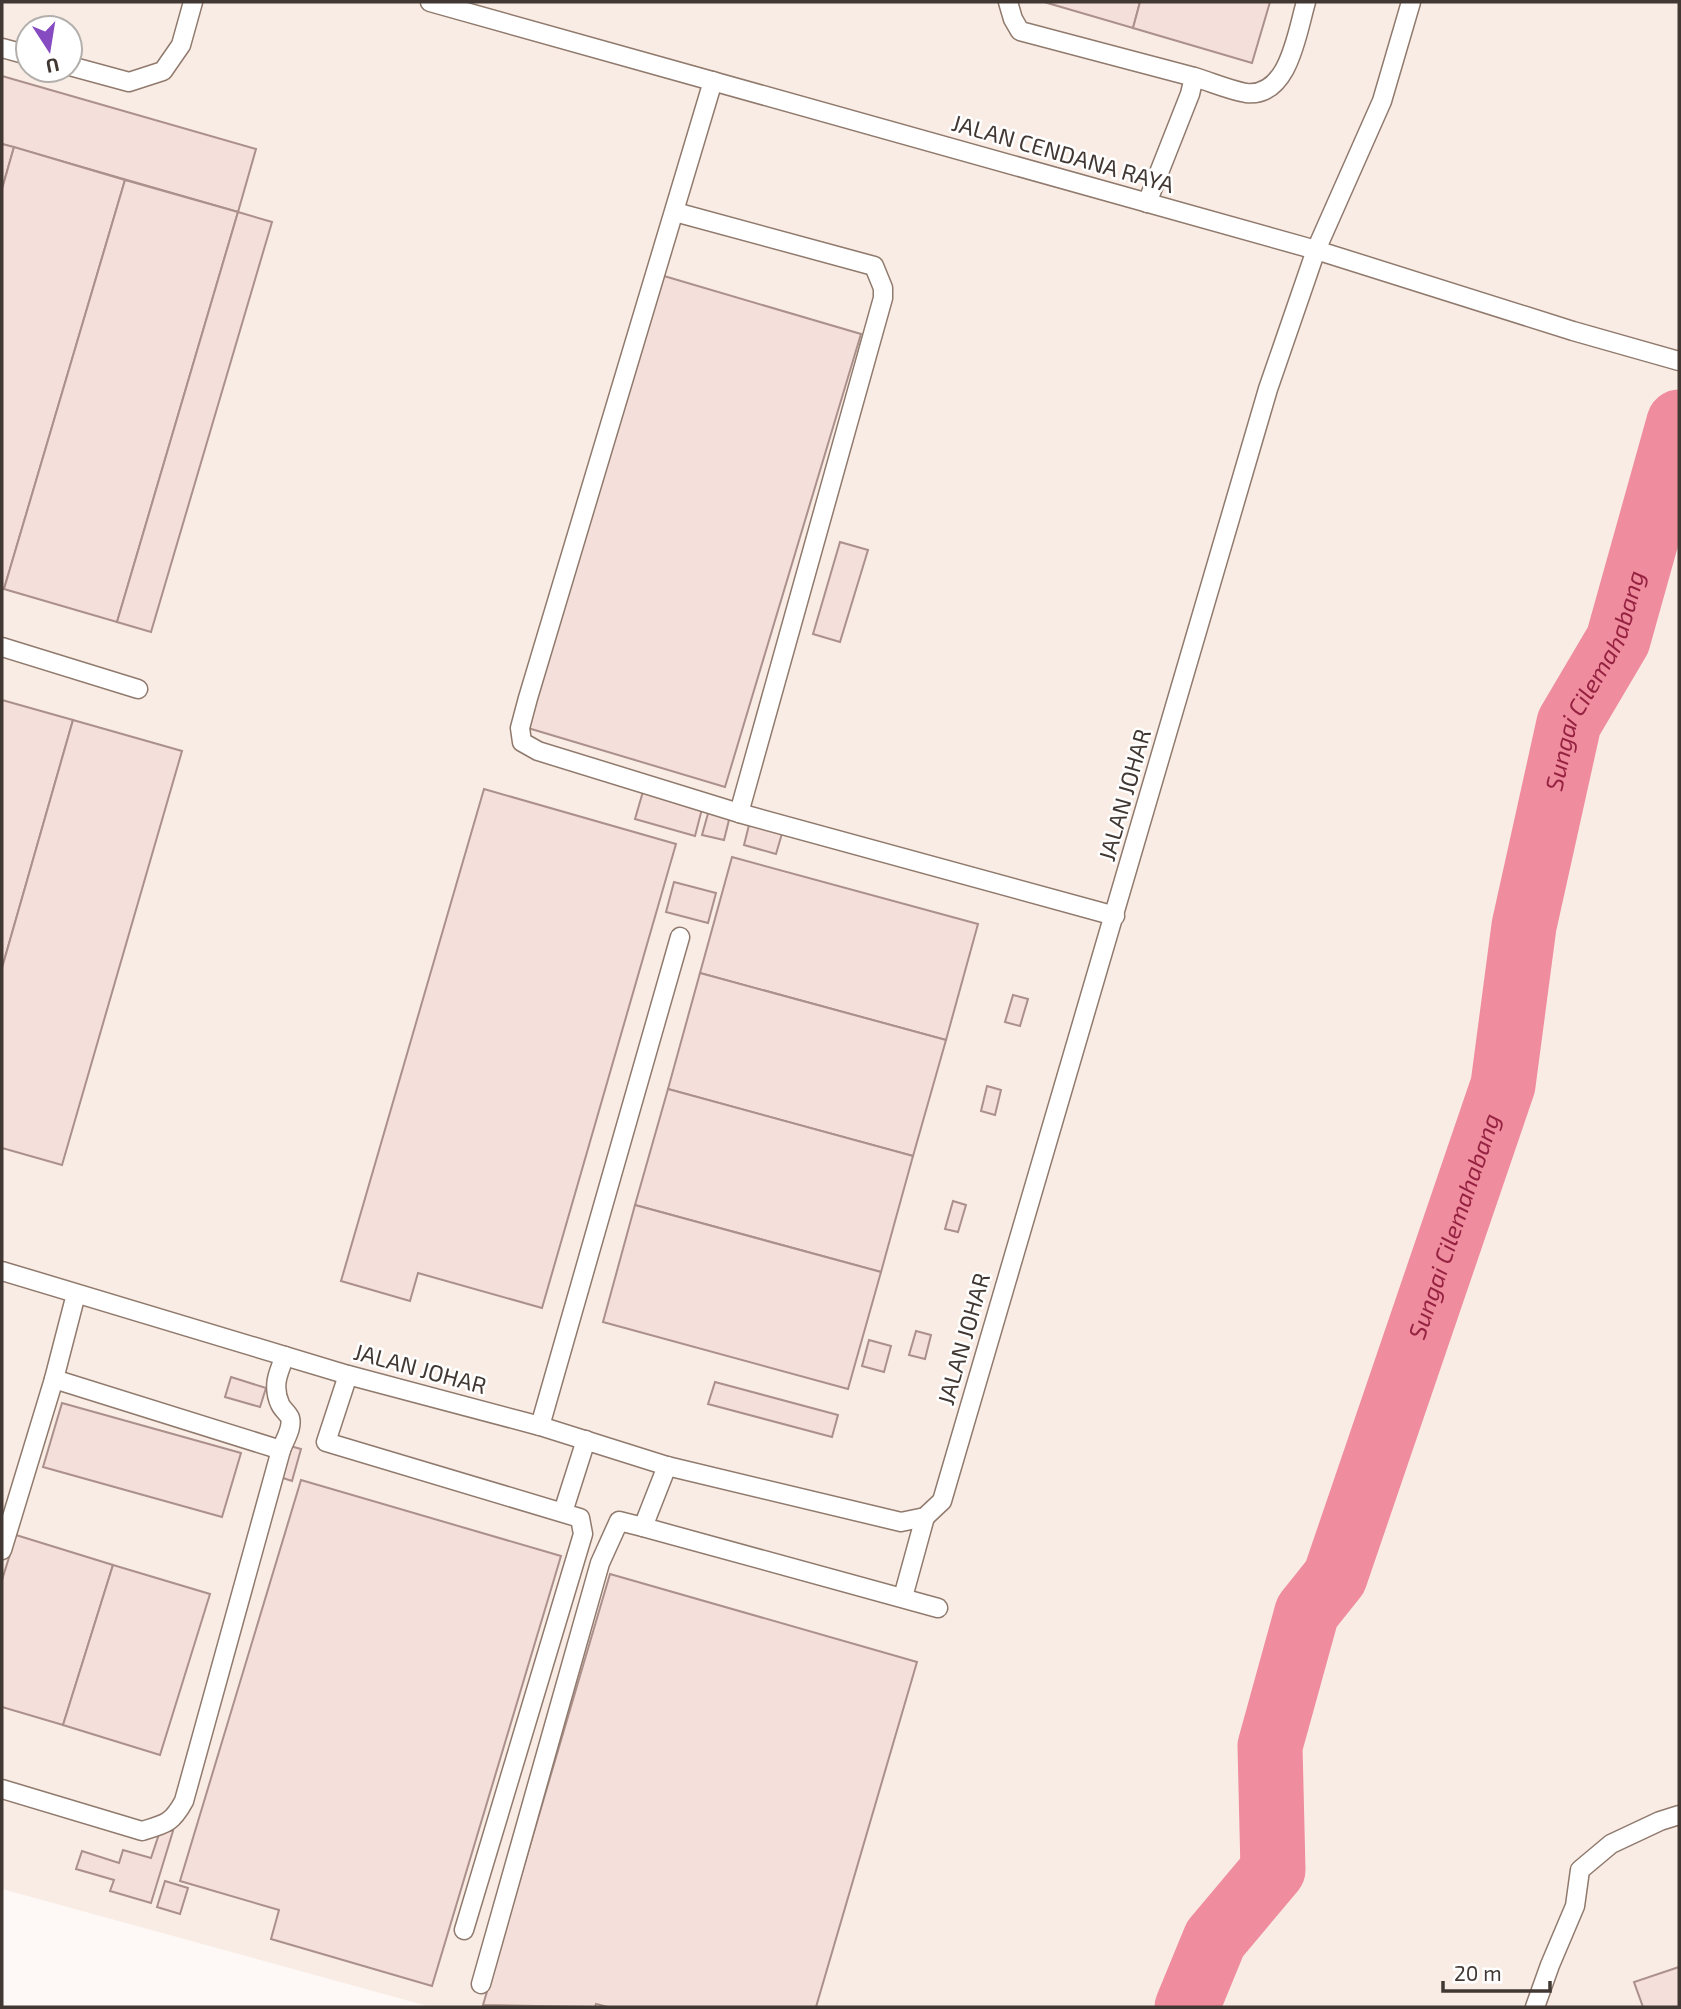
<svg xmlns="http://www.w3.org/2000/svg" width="1681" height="2009" font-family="'Exo 2',sans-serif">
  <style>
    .built { fill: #f9ece4; fill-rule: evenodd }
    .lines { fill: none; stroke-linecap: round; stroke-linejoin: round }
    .river { stroke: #ef8c9d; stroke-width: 65 }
    .building { fill: #f4dfda; stroke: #ab908b; stroke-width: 2 }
    .service-casing { stroke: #907a6d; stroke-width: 21 }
    .service { stroke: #fff; stroke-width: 18 }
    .labels { text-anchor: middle; stroke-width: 5; stroke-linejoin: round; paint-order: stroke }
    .street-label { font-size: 23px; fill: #423833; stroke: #fff }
    .water-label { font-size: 24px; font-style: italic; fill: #962242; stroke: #fff }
  </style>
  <rect width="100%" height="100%" fill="#fef9f6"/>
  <path class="built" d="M2,2H1679V2007H431L2,1889ZM28,28H70V70H28Z"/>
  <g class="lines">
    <path class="river" id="s1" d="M1187,2007L1215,1939L1273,1870L1270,1746L1307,1612L1335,1577L1503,1085L1524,926L1569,723L1618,640L1679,422"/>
  </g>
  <g class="building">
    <path d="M1044,2H1140L1133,28Z"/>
    <path d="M1140,2H1270L1252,63L1133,28Z"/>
    <path d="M2,76L256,149L238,212L2,144Z"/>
    <path d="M2,144L14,147L2,189Z"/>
    <path d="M14,147L125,180L4,589H2V189Z"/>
    <path d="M125,180L238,212L117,622L4,589Z"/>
    <path d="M238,212L272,222L151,632L117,622Z"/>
    <path d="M664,276L861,334L725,787L528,728Z"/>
    <path d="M840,542L868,550L840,642L813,634Z"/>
    <path d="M2,700L73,720L2,968Z"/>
    <path d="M73,720L182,751L62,1165L2,1148V968Z"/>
    <path d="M644,788L703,805L695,836L635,819Z"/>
    <path d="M484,789L676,844L542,1308L418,1273L410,1301L341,1281Z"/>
    <path d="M709,810L730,816L724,840L702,835Z"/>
    <path d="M750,821L783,830L776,854L744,845Z"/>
    <path d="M732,857L978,924L946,1040L700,973Z"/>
    <path d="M674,882L716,893L708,923L666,912Z"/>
    <path d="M700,973L946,1040L913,1156L668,1089Z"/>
    <path d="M1013,995L1028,999L1020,1026L1005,1022Z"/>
    <path d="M987,1086L1001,1090L995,1115L981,1111Z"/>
    <path d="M668,1089L913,1156L881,1272L635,1205Z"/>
    <path d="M953,1201L966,1205L958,1232L945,1229Z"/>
    <path d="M635,1205L881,1272L848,1389L603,1322Z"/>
    <path d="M916,1331L931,1335L925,1359L909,1355Z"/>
    <path d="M869,1340L891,1346L884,1372L862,1366Z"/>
    <path d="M231,1377L266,1388L260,1407L225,1397Z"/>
    <path d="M715,1382L838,1415L832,1437L708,1404Z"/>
    <path d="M62,1403L241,1453L222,1517L43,1467Z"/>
    <path d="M290,1446L301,1449L292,1481L280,1477Z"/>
    <path d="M301,1480L561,1556L432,1986L271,1939L279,1910L180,1881Z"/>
    <path d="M16,1535L113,1565L63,1725L2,1707V1580Z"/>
    <path d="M113,1565L210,1594L160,1755L63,1725Z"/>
    <path d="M610,1574L917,1662L816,2007H608L596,2004L595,2007L483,2005Z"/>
    <path d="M161,1828L173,1831L151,1903L110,1891L114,1880L76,1869L82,1851L119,1863L123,1850L151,1858Z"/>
    <path d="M165,1881L188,1888L180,1914L157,1907Z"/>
    <path d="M1679,1967V2007H1643L1634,1982Z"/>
  </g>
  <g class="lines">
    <g class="service-casing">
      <g id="service">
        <path d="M430,2L1316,250L1573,331L1679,361"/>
        <path d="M1008,2L1013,19L1020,31L1194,77L1190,94L1147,203"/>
        <path d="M2,48L28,55"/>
        <path d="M70,66L129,82L163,71L181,45L193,2"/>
        <path d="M1194,77C1211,82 1229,90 1246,93C1289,98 1297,32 1306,2"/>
        <path d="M713,81L528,698L520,728L522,742L538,751L739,813L1115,916"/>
        <path d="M675,212L874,266L883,288V298L739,813"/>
        <path d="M2,647L138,689"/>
        <path d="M2,1271L348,1375L540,1426L667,1466L901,1522L925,1517L942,1501L1268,389L1316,250L1382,101L1411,2"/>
        <path d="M348,1375L326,1442L580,1518L583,1534L464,1930"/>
        <path d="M54,1379L281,1450"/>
        <path d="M540,1426L680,937"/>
        <path d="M563,1512L586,1440"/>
        <path d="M643,1527L938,1608"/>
        <path d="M2,1550L54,1379L76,1294"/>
        <path d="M903,1597L925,1517"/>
        <path d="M2,1789L142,1831C166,1824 172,1823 184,1801L281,1450C284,1441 293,1428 290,1418C288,1413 282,1409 280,1404C272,1386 278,1373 285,1356"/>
        <path d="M481,1984L600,1563L619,1521L643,1527L667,1466"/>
        <path d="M1535,2007L1550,1965L1575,1906L1580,1870L1611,1844L1660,1821L1679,1815"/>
      </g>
    </g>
    <use href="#service" class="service"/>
  </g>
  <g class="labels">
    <g class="street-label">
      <text transform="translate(1063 154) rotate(16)" y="8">JALAN CENDANA RAYA</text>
      <text transform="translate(1125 795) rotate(-74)" y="8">JALAN JOHAR</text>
      <text transform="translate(964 1339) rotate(-74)" y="8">JALAN JOHAR</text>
      <text transform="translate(420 1369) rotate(15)" y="8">JALAN JOHAR</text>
    </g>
    <g class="water-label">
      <text dy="8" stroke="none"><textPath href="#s1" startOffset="1409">Sungai Cilemahabang</textPath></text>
      <text dy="8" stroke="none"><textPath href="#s1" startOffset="842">Sungai Cilemahabang</textPath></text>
    </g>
  </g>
  <rect width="1681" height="2009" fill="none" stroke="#423833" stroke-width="7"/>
  <g transform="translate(49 49) rotate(168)"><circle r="33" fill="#ffffff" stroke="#b3afad" stroke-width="2"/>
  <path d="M0-5L12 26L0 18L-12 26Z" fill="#874bc1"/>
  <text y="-10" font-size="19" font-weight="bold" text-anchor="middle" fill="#423833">U</text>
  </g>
  <path d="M1443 1981v10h107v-10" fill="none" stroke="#423833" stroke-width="3.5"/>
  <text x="1454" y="1981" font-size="21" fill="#423833" stroke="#ffffff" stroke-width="5" paint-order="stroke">20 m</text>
</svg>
